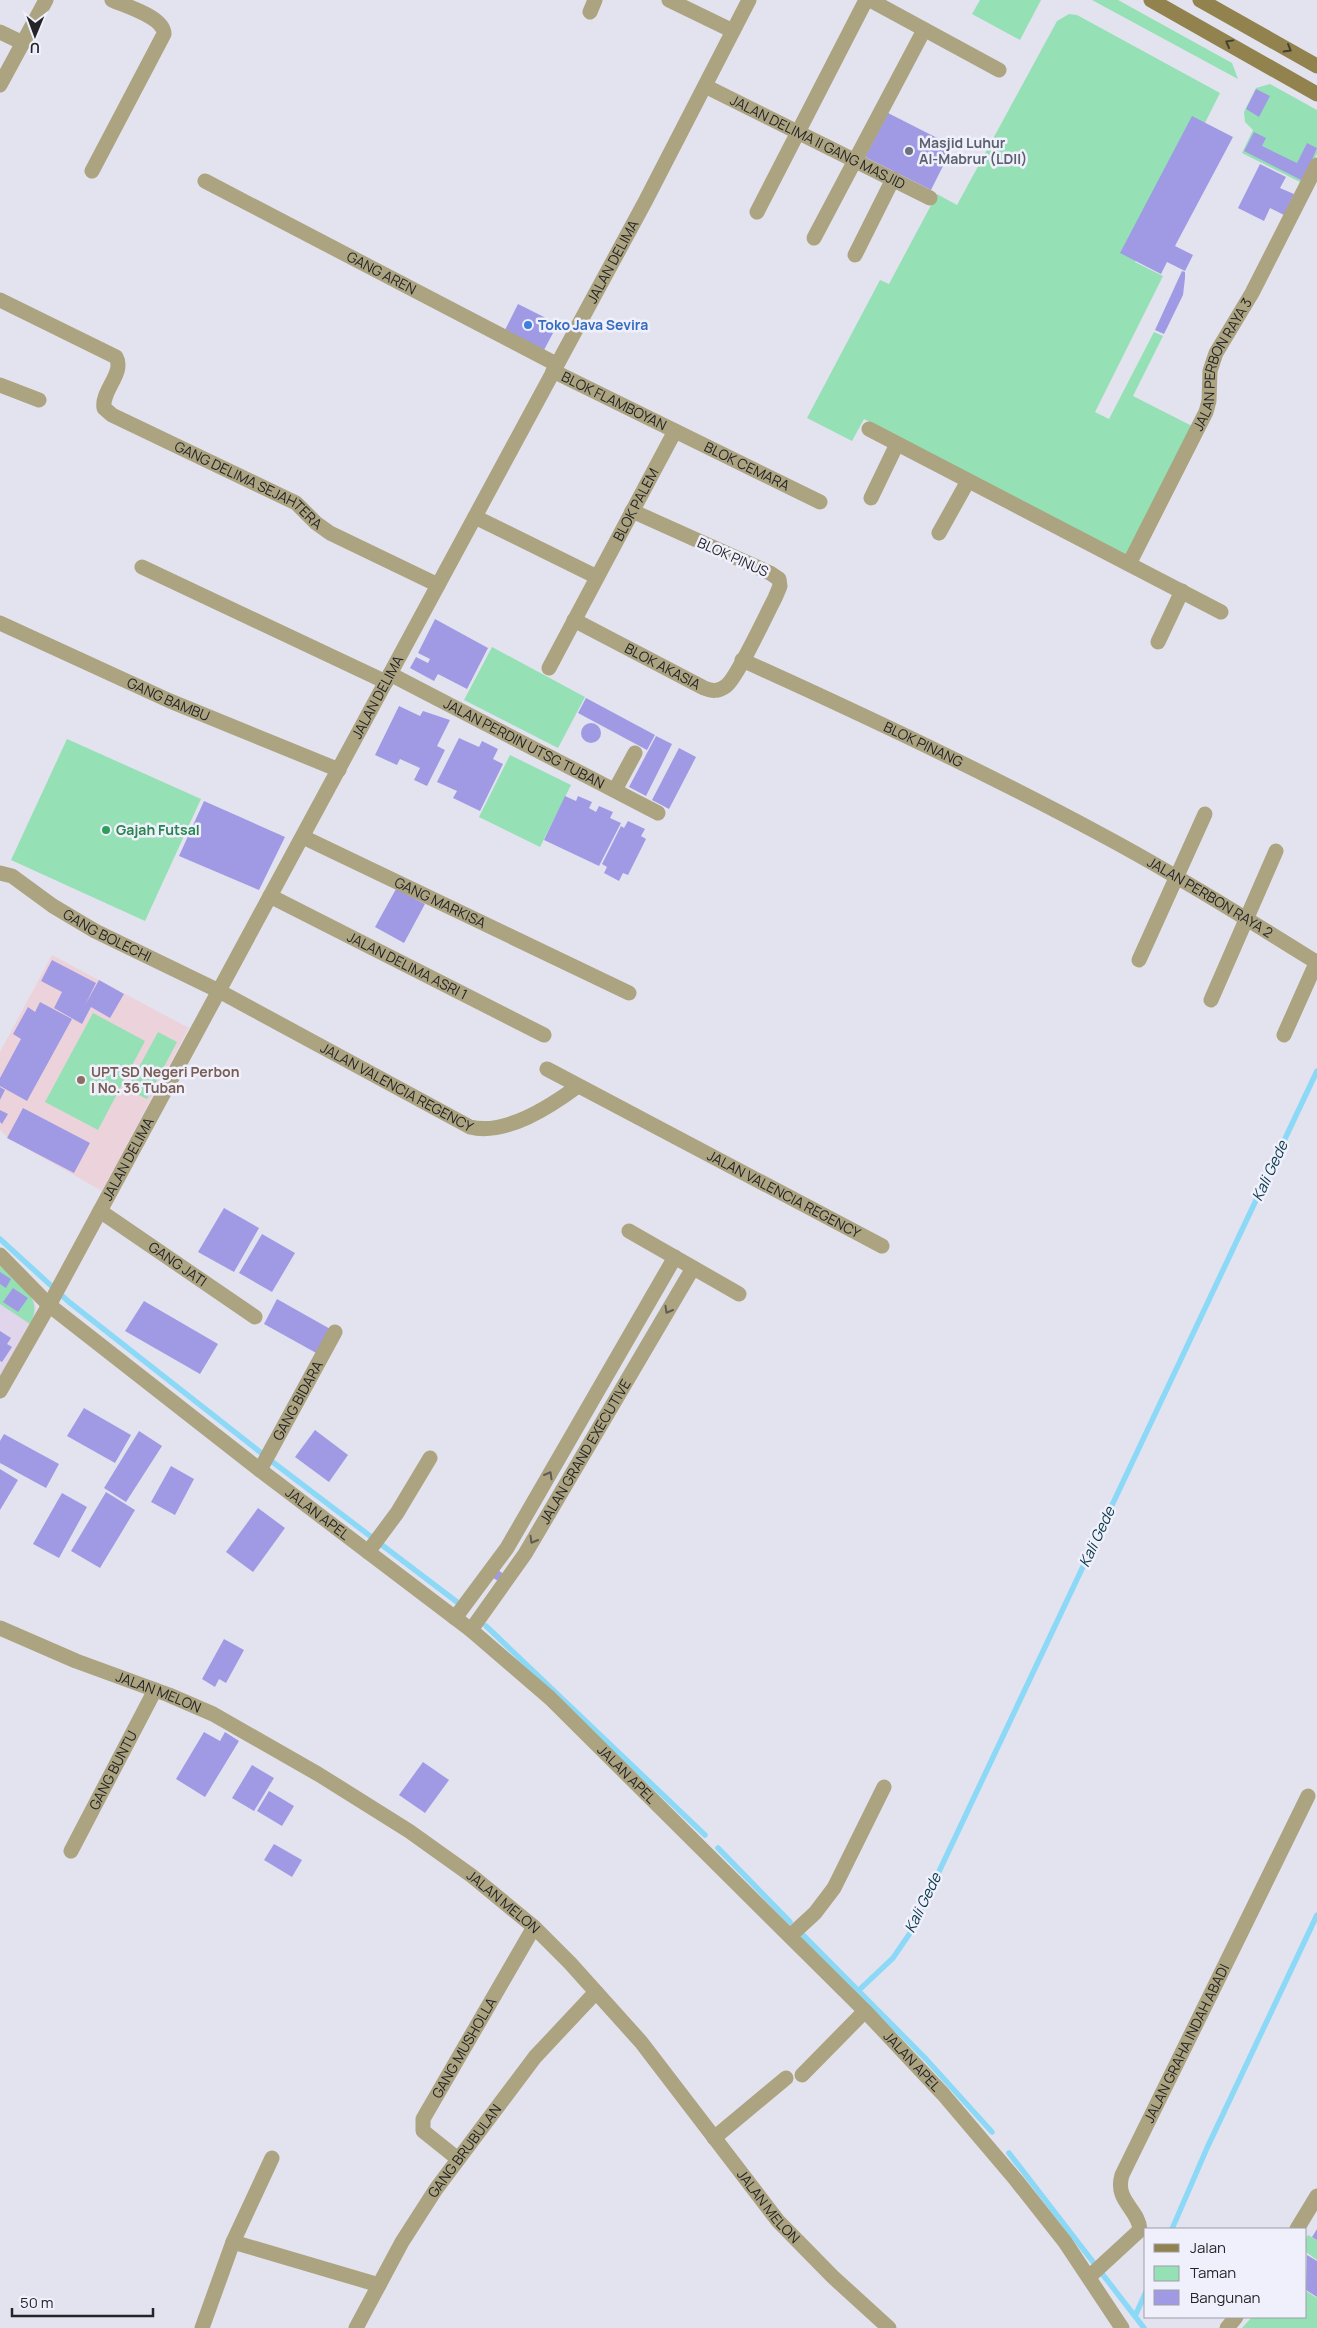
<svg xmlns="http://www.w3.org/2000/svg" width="1317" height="2328" font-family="Manrope,sans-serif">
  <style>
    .commercial { fill: #e0d5ea }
    .education { fill: #ecd3db }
    .green { fill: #95e0b5 }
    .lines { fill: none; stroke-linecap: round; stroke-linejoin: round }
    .stream { stroke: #8cd9f7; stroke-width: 5.5 }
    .building { fill: #a09ae5 }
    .minor { stroke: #aca381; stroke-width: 15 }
    .tertiary { stroke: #aca381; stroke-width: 15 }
    .secondary { stroke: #91824e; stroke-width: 15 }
    .oneway { stroke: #454033 }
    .oneway2 { stroke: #615d50 }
    .worship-dot { fill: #6b7280; stroke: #f0f0fc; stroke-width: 2 }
    .shop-dot { fill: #3f7fe0; stroke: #f0f0fc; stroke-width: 2 }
    .leisure-dot { fill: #2e9e5b; stroke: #f0f0fc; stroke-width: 2 }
    .education-dot { fill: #8d6e63; stroke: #f0f0fc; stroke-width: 2 }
    .labels { text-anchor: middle; stroke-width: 5; stroke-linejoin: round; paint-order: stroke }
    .street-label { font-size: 14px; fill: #242428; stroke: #f0f0fc }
    .worship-label { font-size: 14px; font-weight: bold; fill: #5b616d; stroke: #f0f0fc; text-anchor: start }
    .shop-label { font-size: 14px; font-weight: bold; fill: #366cbe; stroke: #f0f0fc; text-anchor: start }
    .leisure-label { font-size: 14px; font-weight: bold; fill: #27864d; stroke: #f0f0fc; text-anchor: start }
    .education-label { font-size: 14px; font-weight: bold; fill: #785e54; stroke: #f0f0fc; text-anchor: start }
    .water-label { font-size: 15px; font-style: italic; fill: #043544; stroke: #f0f0fc }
  </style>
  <rect width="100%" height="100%" fill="#e3e3ef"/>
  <path class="commercial" d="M0,1266L35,1302L36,1309L35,1316L0,1376Z"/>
  <path class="education" d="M52,955L189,1028L102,1191L8,1138L0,1130V1052Z"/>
  <g class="green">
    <path d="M980,0H1041L1020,40L972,14Z"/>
    <path d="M1092,0H1118L1232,63L1238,79Z"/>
    <path d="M1069,14L1077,15L1220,93L1135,262L1163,276L1095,412L1109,419L1154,332L1163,336L1133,396L1194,427L1128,558L864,419L852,441L807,418L880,280L889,284L937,194L957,205L1057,21Z"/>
    <path d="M1270,84L1317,110V154L1302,183L1242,153L1253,130L1245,122L1244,112L1256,88Z"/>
    <path d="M492,647L585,697L558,748L464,700Z"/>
    <path d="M67,739L201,799L145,921L11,860Z"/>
    <path d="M510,755L571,785L540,847L479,817Z"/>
    <path d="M93,1013L145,1041L98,1130L45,1102Z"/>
    <path d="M158,1032L177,1042L147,1099L127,1089Z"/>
    <path d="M0,1266C18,1283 45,1297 30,1324L0,1304Z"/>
    <path d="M1308,2235L1317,2240V2260L1306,2252V2238Z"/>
    <path d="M1306,2291L1317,2298V2328H1242L1252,2317H1306Z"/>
  </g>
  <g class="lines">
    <g class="stream">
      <path d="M0,1239L69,1302L260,1452"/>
      <path d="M274,1463L457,1602"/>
      <path d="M486,1626L705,1835"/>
      <path d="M718,1848L790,1922"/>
      <path d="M804,1936L926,2059L992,2132"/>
      <path d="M858,1991L893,1958L910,1933L1317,1071"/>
      <path d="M1009,2153L1144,2328"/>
      <path d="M1172,2229L1207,2148L1317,1915"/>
      <path d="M1135,2316L1146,2292"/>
    </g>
  </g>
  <g class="building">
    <path d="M1256,89L1270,96L1259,117L1246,109Z"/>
    <path d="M888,113L953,146L931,190L865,157Z"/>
    <path d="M1192,116L1233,137L1175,246L1193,255L1185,271L1167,262L1161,274L1120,253Z"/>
    <path d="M1254,132L1266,138L1262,146L1297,163L1307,143L1317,148L1303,181L1244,151Z"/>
    <path d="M1260,164L1286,177L1280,188L1294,194L1284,215L1270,208L1264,221L1238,208Z"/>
    <path d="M1182,271L1185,272V278L1183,295L1164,334L1155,330Z"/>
    <path d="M518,304L552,321L547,330L553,333L544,350L505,330Z"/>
    <path d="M435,619L488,648L467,689L438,674L434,681L410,668L416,657L428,663L430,659L418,653Z"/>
    <path d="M586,698L655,735L647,750L578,713Z"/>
    <path d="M399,706L420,716L423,711L450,720L437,746L445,750L427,786L414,780L420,768L400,759L397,765L375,755Z"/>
    <circle cx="591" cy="733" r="10"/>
    <path d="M656,736L672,744L646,796L629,787Z"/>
    <path d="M459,738L479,747L482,741L498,749L493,759L503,764L480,811L453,798L457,791L437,782Z"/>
    <path d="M679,748L696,757L669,809L652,800Z"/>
    <path d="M565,796L576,801L578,796L592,802L589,808L596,812L599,806L613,812L610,818L621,823L599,866L544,840Z"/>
    <path d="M204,801L285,837L259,890L179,856Z"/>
    <path d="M628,821L645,829L641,836L646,839L628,875L623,873L619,881L604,873L607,867L602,864L621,826L624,828Z"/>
    <path d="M396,889L425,904L404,943L375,927Z"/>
    <path d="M52,960L96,983L85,1005L99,980L124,994L110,1018L91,1007L82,1024L54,1008L62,992L41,981Z"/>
    <path d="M40,1002L72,1019L27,1101L0,1086V1078L21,1039L13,1034L28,1007L35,1012Z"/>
    <path d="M0,1087L5,1090L0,1100Z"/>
    <path d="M23,1108L90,1143L74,1173L7,1138Z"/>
    <path d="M0,1110L8,1114L2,1124L0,1122Z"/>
    <path d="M224,1208L259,1228L234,1272L198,1252Z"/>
    <path d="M262,1234L295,1253L272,1292L239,1273Z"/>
    <path d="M0,1272L11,1279L6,1288L0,1284Z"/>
    <path d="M13,1288L28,1298L18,1312L3,1302Z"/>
    <path d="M277,1299L332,1330L318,1354L264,1324Z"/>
    <path d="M144,1301L218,1344L200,1374L125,1331Z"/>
    <path d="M0,1331L11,1338L7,1344L12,1347L2,1362L0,1361Z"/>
    <path d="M84,1408L131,1435L115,1463L67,1436Z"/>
    <path d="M315,1430L348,1455L329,1482L295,1457Z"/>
    <path d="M139,1431L162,1446L126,1502L104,1488Z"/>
    <path d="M4,1434L59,1464L46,1488L0,1463V1441Z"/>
    <path d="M171,1466L194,1479L175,1515L151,1502Z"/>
    <path d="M0,1469L18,1480L0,1510Z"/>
    <path d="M106,1492L135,1510L100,1568L71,1551Z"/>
    <path d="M62,1493L87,1507L59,1558L33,1544Z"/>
    <path d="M258,1508L285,1528L253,1572L226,1552Z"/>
    <path d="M498,1570L505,1575L500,1582L493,1578Z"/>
    <path d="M224,1639L244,1650L226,1683L219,1679L215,1687L202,1679Z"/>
    <path d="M204,1732L220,1741L225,1732L239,1741L205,1797L176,1779Z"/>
    <path d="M423,1762L449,1780L425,1813L399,1795Z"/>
    <path d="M252,1765L274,1778L254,1811L232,1798Z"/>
    <path d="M269,1791L294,1806L282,1826L257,1811Z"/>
    <path d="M274,1844L302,1860L292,1877L264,1860Z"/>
    <path d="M1317,2229V2240L1312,2237Z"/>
    <path d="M1307,2255L1317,2261V2297L1306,2290Z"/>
  </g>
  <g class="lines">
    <g class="minor">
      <path d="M669,0L733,31"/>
      <path d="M870,0L999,70"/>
      <path d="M590,12L595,0"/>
      <path d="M0,32L23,43"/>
      <path d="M0,85L46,0"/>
      <path id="s1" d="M705,86L930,198"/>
      <path d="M92,171L164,34C164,17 126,6 112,0"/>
      <path id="s2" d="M205,181L556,364"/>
      <path d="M757,212L866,0"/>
      <path d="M814,238L924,30"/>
      <path d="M855,255L893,179"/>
      <path id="s3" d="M0,300L116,357C125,373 101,391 104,408L112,415L296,503L316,523L330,533L438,585"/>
      <path id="s4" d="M553,371L820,502"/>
      <path d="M0,385L39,400"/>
      <path d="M869,429L1221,612"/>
      <path d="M871,498L897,444"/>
      <path d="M475,517L597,577"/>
      <path d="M939,533L968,481"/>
      <path id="s5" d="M1129,564L1206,412L1209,401L1210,371L1216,353L1252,293L1317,165"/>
      <path d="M142,567L386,682"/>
      <path id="s6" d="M574,620L704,688C712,691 718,692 726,686C737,678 766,615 775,598L780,586L779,579L770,573L632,511"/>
      <path id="s7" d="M0,623L170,701L339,770"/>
      <path d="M1158,642L1182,591"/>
      <path id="s8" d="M742,660C864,715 985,772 1102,835C1175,874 1246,918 1316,962"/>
      <path id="s9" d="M549,668L675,431"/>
      <path id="s10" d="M390,674L658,813"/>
      <path d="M615,790L635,753"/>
      <path id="s11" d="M303,837L629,993"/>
      <path id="s12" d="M0,873L12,876L53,906L95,931L219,991L470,1127C506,1136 551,1106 578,1086"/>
      <path id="s13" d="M270,896L544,1035"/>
      <path d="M1139,960L1205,814"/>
      <path d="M1211,1000L1276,851"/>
      <path d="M1284,1035L1317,961"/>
      <path id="s14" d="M547,1069L882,1246"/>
      <path id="s15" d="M100,1211L255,1317"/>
      <path d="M629,1231L739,1294"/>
      <path id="s16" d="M0,1255L49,1305L260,1470L471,1630L550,1698L865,2011L943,2094L1016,2180L1065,2242L1122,2328"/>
      <path id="s17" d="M260,1470L335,1332"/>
      <path d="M368,1552L397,1513L430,1458"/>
      <path d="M455,1618L507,1548L675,1257"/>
      <path id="s18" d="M0,1628L76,1661L169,1695L213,1714L318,1774L409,1831L472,1876L534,1927L570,1963L641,2042L778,2221L833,2277L889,2328"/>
      <path id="s19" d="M471,1630L525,1554L693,1268"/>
      <path id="s20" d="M71,1851L155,1690"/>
      <path d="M790,1936L815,1913L834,1888L884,1787"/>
      <path d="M802,2075L865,2011"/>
      <path d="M714,2138L786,2078"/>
      <path id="s21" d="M458,2159L423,2131V2119L534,1927"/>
      <path d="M233,2242L379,2285"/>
      <path id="s22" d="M1089,2277L1140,2230C1139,2209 1114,2201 1122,2175L1308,1796"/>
      <path d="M202,2328L233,2242L272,2158"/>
      <path id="s23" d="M356,2328L402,2242L436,2189L535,2057L596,1992"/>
    </g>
    <g class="tertiary">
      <path id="s24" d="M0,1391L53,1298L646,200L749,0"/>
      <path d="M1297,2229L1317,2196"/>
      <path d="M1227,2328L1236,2317"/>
    </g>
    <g class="secondary">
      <path d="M1151,0L1317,94"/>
      <path d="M1200,0L1317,66"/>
    </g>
  </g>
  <defs><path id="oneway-chevron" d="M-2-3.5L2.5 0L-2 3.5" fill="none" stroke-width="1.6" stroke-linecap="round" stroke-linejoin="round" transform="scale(1.25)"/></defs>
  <g class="oneway">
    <use href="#oneway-chevron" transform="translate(1229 43) rotate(-151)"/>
    <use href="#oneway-chevron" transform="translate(1288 49) rotate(30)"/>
  </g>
  <g class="oneway2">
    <use href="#oneway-chevron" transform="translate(668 1310) rotate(120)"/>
    <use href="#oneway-chevron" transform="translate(549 1475) rotate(-60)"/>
    <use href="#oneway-chevron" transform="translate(533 1540) rotate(120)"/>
  </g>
  <circle class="worship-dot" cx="909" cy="151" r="5"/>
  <circle class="shop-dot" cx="528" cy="325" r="5"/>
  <circle class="leisure-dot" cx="106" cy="830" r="5"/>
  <circle class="education-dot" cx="81" cy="1080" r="5"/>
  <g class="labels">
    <g class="street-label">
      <text dy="5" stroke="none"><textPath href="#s1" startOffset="126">JALAN DELIMA II GANG MASJID</textPath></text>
      <text dy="5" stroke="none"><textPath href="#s24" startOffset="1285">JALAN DELIMA</textPath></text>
      <text dy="5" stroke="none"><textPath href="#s2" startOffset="199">GANG AREN</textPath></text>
      <text dy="5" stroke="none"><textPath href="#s5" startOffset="222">JALAN PERBON RAYA 3</textPath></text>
      <text dy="5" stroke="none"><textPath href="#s4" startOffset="68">BLOK FLAMBOYAN</textPath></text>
      <text dy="5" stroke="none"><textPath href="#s4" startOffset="216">BLOK CEMARA</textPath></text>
      <text dy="5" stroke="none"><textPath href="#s3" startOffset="348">GANG DELIMA SEJAHTERA</textPath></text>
      <text dy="5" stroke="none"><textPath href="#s9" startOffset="185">BLOK PALEM</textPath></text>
      <text transform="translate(733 557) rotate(24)" y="5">BLOK PINUS</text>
      <text dy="5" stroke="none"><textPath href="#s6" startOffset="100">BLOK AKASIA</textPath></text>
      <text dy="5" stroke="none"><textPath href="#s24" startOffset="790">JALAN DELIMA</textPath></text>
      <text dy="5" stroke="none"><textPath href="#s7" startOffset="185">GANG BAMBU</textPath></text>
      <text dy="5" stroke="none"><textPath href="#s10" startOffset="151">JALAN PERDIN UTSG TUBAN</textPath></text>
      <text dy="5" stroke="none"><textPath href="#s8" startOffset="200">BLOK PINANG</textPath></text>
      <text dy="5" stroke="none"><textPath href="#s8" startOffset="525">JALAN PERBON RAYA 2</textPath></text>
      <text dy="5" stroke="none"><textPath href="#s11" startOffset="152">GANG MARKISA</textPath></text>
      <text dy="5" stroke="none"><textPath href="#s12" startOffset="125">GANG BOLECHI</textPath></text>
      <text dy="5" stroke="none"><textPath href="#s13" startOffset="154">JALAN DELIMA ASRI 1</textPath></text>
      <text dy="5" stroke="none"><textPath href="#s12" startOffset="452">JALAN VALENCIA REGENCY</textPath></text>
      <text dy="5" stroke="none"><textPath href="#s24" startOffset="265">JALAN DELIMA</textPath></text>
      <text dy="5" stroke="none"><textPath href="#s14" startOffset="268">JALAN VALENCIA REGENCY</textPath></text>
      <text dy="5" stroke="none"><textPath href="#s15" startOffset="94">GANG JATI</textPath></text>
      <text dy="5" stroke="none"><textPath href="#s17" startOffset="79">GANG BIDARA</textPath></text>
      <text dy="5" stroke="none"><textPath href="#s19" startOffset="212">JALAN GRAND EXECUTIVE</textPath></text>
      <text dy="5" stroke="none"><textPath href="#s16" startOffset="410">JALAN APEL</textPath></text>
      <text dy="5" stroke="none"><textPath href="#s18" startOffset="171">JALAN MELON</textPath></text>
      <text dy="5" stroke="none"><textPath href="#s20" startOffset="91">GANG BUNTU</textPath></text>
      <text dy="5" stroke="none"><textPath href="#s16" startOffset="815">JALAN APEL</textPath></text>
      <text dy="5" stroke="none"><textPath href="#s18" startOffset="576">JALAN MELON</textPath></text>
      <text dy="5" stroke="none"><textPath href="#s22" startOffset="276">JALAN GRAHA INDAH ABADI</textPath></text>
      <text dy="5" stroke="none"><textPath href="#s21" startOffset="139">GANG MUSHOLLA</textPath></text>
      <text dy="5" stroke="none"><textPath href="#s16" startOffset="1220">JALAN APEL</textPath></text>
      <text dy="5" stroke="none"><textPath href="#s23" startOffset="208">GANG BRUBULAN</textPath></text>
      <text dy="5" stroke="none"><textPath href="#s18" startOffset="981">JALAN MELON</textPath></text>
    </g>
    <g class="worship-label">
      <text x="919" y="148">Masjid Luhur<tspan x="919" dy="16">Al-Mabrur (LDII)</tspan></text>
    </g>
    <g class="shop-label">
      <text x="538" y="330">Toko Java Sevira</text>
    </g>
    <g class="leisure-label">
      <text x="116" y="835">Gajah Futsal</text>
    </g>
    <g class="education-label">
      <text x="91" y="1077">UPT SD Negeri Perbon<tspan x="91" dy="16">I No. 36 Tuban</tspan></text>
    </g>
    <g class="water-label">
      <text transform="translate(1270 1171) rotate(-65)" y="5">Kali Gede</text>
      <text transform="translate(1097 1537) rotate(-65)" y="5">Kali Gede</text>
      <text transform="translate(923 1903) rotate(-64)" y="5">Kali Gede</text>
    </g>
  </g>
  <rect x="1144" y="2228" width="162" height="90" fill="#f0f0fc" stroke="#9e9ea7"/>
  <rect x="1154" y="2244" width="25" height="8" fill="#91824e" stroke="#9e9ea7"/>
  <text x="1190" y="2253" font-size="15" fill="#242428">Jalan</text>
  <rect x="1154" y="2266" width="25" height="15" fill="#95e0b5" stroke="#9e9ea7"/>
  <text x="1190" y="2278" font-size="15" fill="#242428">Taman</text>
  <rect x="1154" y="2290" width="25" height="15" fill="#a09ae5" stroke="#9e9ea7"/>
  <text x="1190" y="2303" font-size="15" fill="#242428">Bangunan</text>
  <g transform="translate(35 35) rotate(181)" stroke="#f0f0fc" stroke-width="4" paint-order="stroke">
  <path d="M0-4L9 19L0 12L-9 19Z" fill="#242428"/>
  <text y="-8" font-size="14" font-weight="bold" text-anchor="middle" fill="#242428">U</text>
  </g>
  <path d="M12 2308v8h141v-8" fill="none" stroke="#242428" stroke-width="2.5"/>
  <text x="20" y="2308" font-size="15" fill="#242428" stroke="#f0f0fc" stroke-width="4" paint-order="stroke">50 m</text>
</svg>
